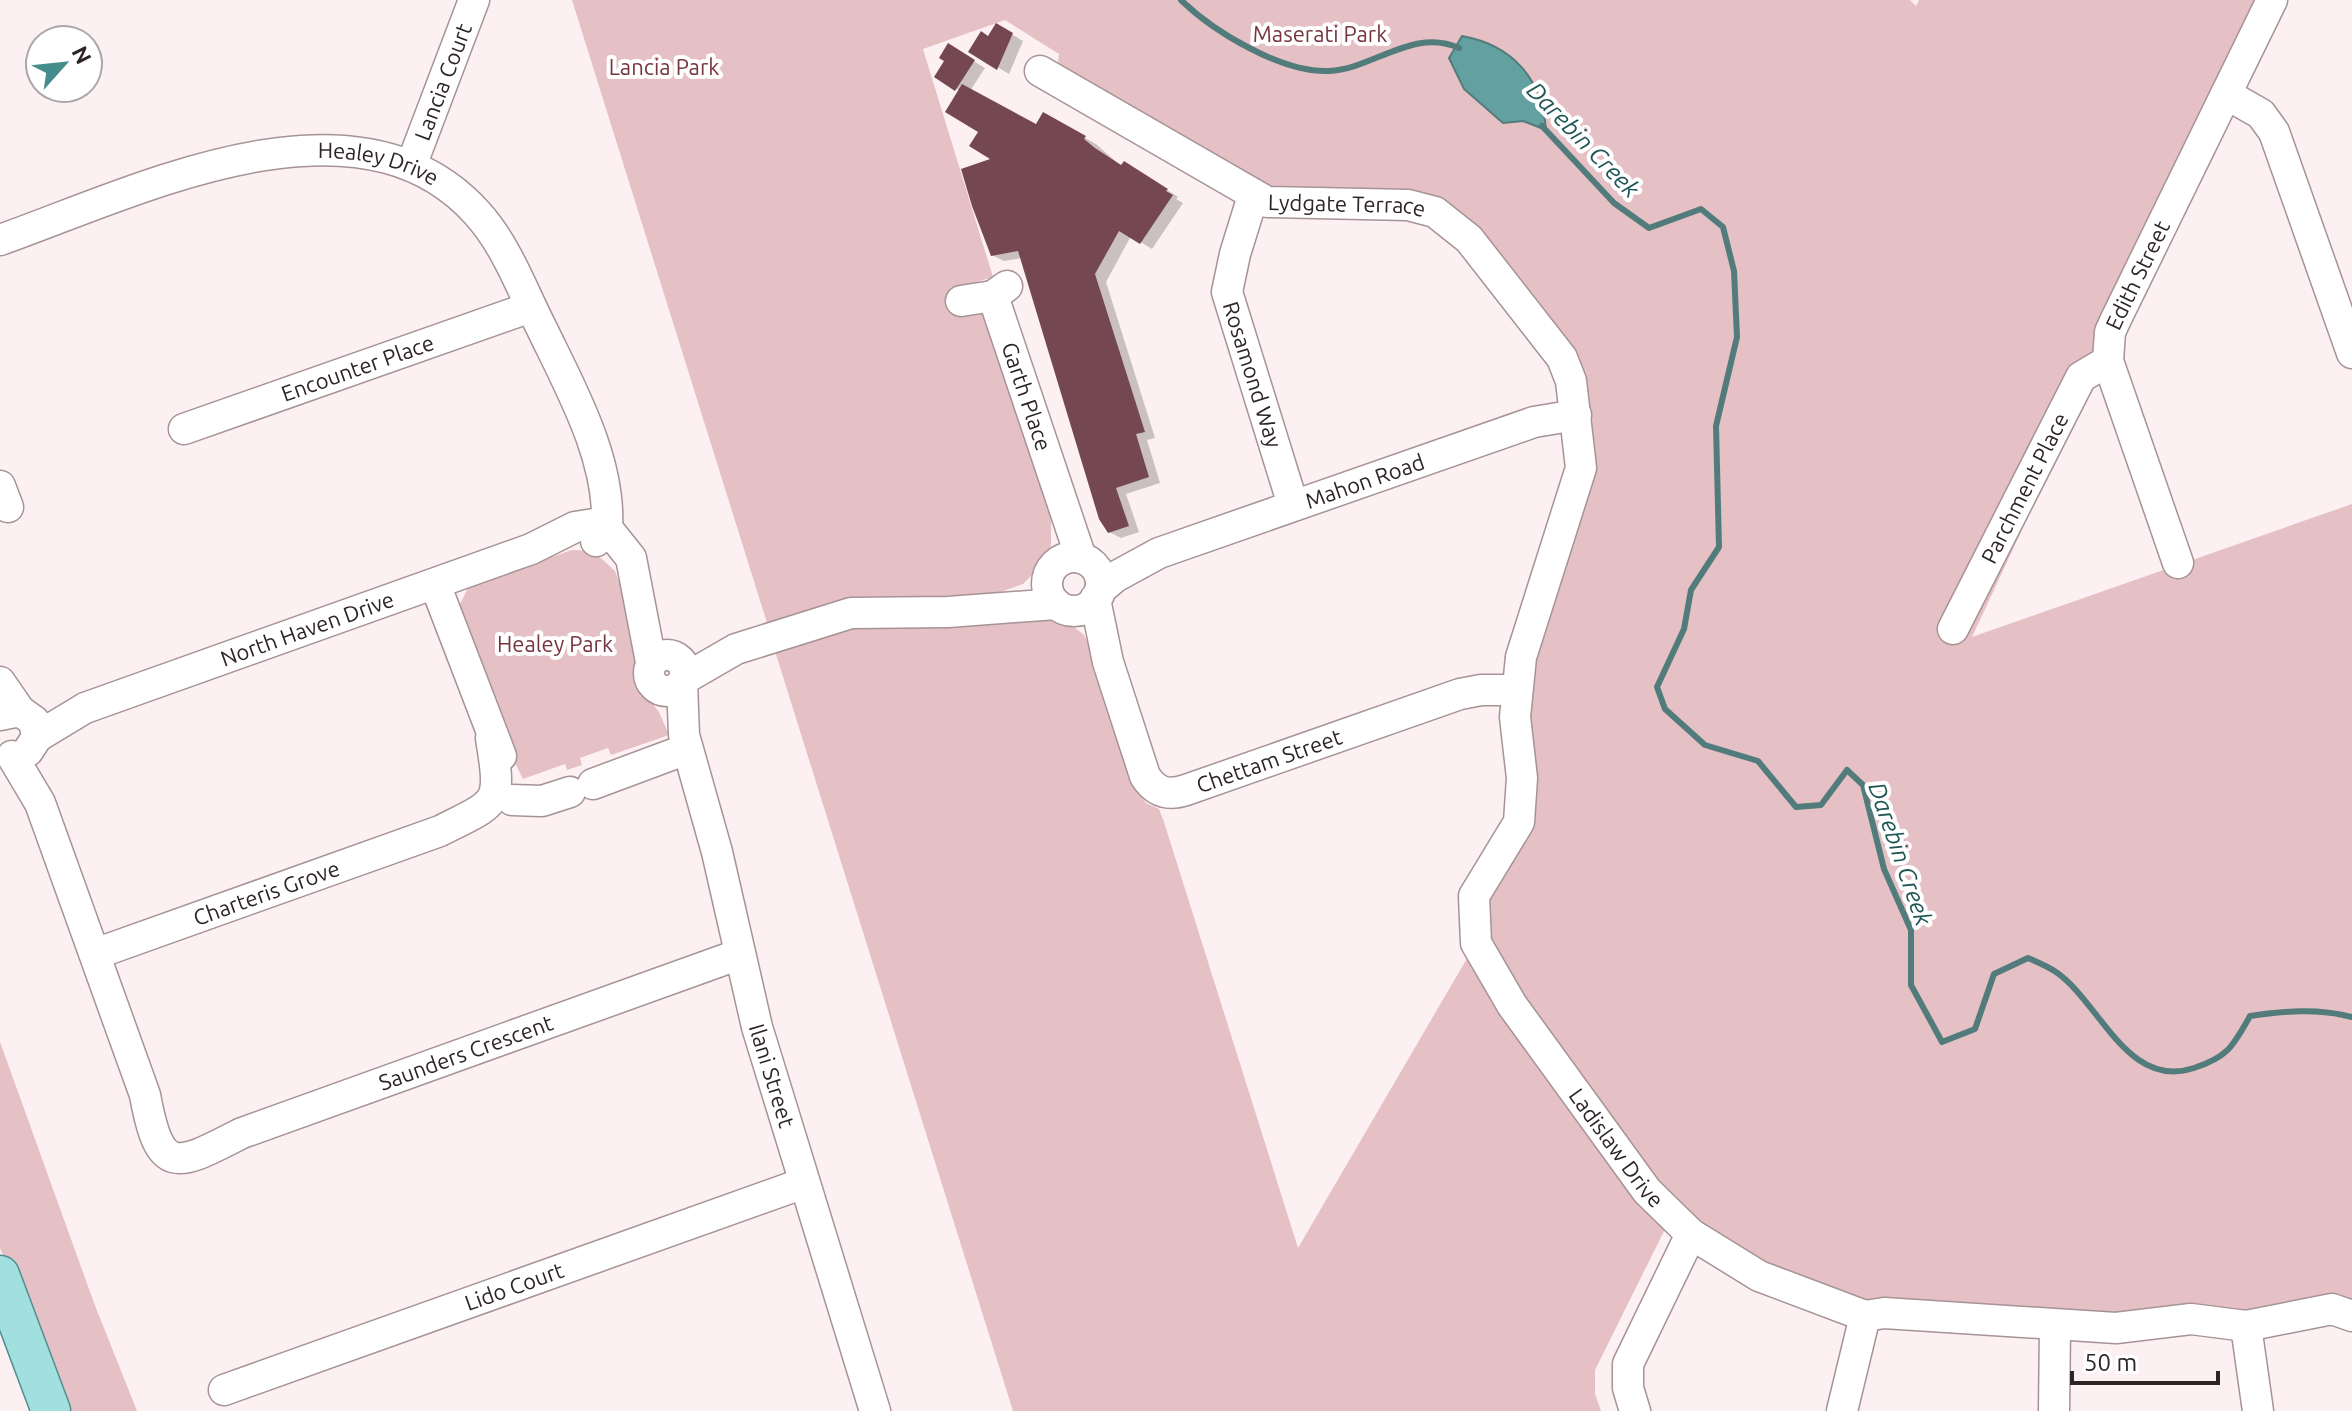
<svg xmlns="http://www.w3.org/2000/svg" width="2352" height="1411" font-family="Ubuntu,sans-serif">
  <style>
    .green { fill: #e5c0c5 }
    .water { fill: #63a1a0; stroke: #527c7b; stroke-width: 2 }
    .shadow { fill: #0003 }
    .lines { fill: none; stroke-linecap: round; stroke-linejoin: round }
    .stream { stroke: #527c7b; stroke-width: 6 }
    .building { fill: #754750 }
    .minor-casing { stroke: #a69396; stroke-width: 33 }
    .major-casing { stroke: #509090; stroke-width: 41 }
    .minor { stroke: #fff; stroke-width: 30 }
    .major { stroke: #a2dfdf; stroke-width: 38 }
    .labels { text-anchor: middle; stroke-width: 8; stroke-linejoin: round; paint-order: stroke }
    .park-label { font-size: 22px; fill: #763443; stroke: #fff }
    .street-label { font-size: 22px; fill: #2c2425; stroke: #fff }
    .water-label { font-size: 24px; font-style: italic; fill: #1f5555; stroke: #fff }
  </style>
  <rect width="100%" height="100%" fill="#fdf0f2"/>
  <g class="green">
    <path d="M572,0H1910L1916,6L1919,0H2261L2091,382L1972,637L2352,504V1316L2246,1326L1865,1316L1672,1215L1595,1370V1394L1601,1411H1013L774,648L849,625L1061,617L1084,635L1094,653L1138,792L1146,803L1159,809L1164,822L1298,1248L1476,943L1474,896L1518,822L1525,703L1587,417L1477,231L1273,192L1066,69L1058,62L1059,54L1005,20L923,49L993,277L952,289L973,309L988,315L1051,509V546L1042,565L1023,584L990,596L850,600L768,626Z"/>
    <path d="M572,550L593,551L615,571L637,631L635,681L659,712L669,735L611,755L608,748L580,758L582,765L567,770L565,764L523,779L505,743L458,608L469,586Z"/>
    <path d="M0,1042L94,1303L137,1411H68L0,1248Z"/>
  </g>
  <path class="water" d="M1462,36C1512,45 1542,78 1546,130L1523,121L1503,123L1464,89L1449,58Z"/>
  <g class="shadow">
    <path d="M997,25L1023,41L1009,74L970,51L989,38Z"/>
    <path d="M949,46L985,68L970,91L1037,127L1044,115L1096,144L1122,167L1136,170L1178,197L1176,199L1183,203L1152,249L1131,236L1106,282L1155,438L1147,440L1160,483L1126,494L1139,532L1121,538L1109,532L1022,258L1004,261L992,255L995,160L960,91L937,76L947,61Z"/>
  </g>
  <g class="lines">
    <g class="stream">
      <path d="M1181,0C1214,32 1282,73 1329,71C1373,69 1414,27 1459,48"/>
      <path d="M1542,126L1614,203L1649,228L1701,209L1723,227L1734,271L1737,337L1716,426L1719,547L1691,590L1684,629L1657,687L1665,709L1705,745L1758,761L1796,807L1821,805L1847,770L1863,785L1884,869L1911,930V985L1942,1042L1975,1029L1994,974L2028,958C2037,962 2047,966 2056,972C2100,1002 2127,1090 2194,1068C2228,1057 2233,1046 2250,1016C2284,1011 2318,1008 2352,1017"/>
    </g>
  </g>
  <g class="building">
    <path d="M996,23L1013,33L997,70L968,52L981,31L988,36Z"/>
    <path d="M948,43L975,60L955,91L934,77L944,61L939,58Z"/>
    <path d="M962,84L1036,124L1043,112L1086,136L1084,139L1095,148L1121,165L1124,161L1168,189L1166,191L1173,195L1140,244L1119,231L1095,274L1145,432L1136,434L1149,477L1116,488L1129,526L1108,533L1099,519L1018,251L991,256L972,206L961,169L990,159L969,146L978,132L945,112Z"/>
  </g>
  <g class="lines">
    <g class="minor-casing">
      <g id="minor">
        <path id="s1" d="M1040,71L1267,202L1408,205L1435,212L1469,239L1562,358L1571,381L1581,468L1521,657L1515,717L1522,778L1519,822L1474,896L1476,943L1512,1005L1647,1191L1691,1234L1759,1276L1865,1316L1884,1313L2116,1328L2191,1319L2246,1326L2332,1309L2352,1316"/>
        <path d="M2226,94L2261,114L2274,132L2352,353"/>
        <path id="s2" d="M411,166L474,0"/>
        <path id="s3" d="M1253,196L1235,254L1227,292L1293,505"/>
        <path id="s4" d="M0,240C136,192 357,80 477,213C507,246 522,290 542,329C571,389 611,460 607,528L596,541"/>
        <path id="s5" d="M993,296L1081,558"/>
        <path d="M961,301L993,296L1007,286"/>
        <path id="s6" d="M184,429L531,307"/>
        <path d="M0,486L8,507"/>
        <circle cx="1074" cy="584" r="27"/>
        <path id="s7" d="M2178,563L2108,361L2110,332L2116,319L2272,0"/>
        <path d="M435,584L501,756"/>
        <path id="s8" d="M1100,590L1115,577L1159,553L1534,422L1576,415"/>
        <path id="s9" d="M1095,599L1108,662L1145,776C1156,793 1168,796 1186,790L1460,694L1481,690H1516"/>
        <path id="s10" d="M1953,629L2081,377L2108,361"/>
        <circle cx="667" cy="673" r="18"/>
        <path d="M684,679L736,649L851,613L948,612L1056,604"/>
        <path d="M0,682L20,711"/>
        <path id="s11" d="M682,683L684,735L717,852L757,1027L875,1411"/>
        <path d="M0,715L20,711L34,721L37,737L28,751"/>
        <path id="s12" d="M37,737L85,708L531,549L575,527L594,524L607,528L631,558L651,662"/>
        <path id="s13" d="M12,756L40,803L145,1095C160,1177 176,1167 242,1133L740,954"/>
        <path d="M593,784L687,749"/>
        <path d="M512,800L542,801L570,792"/>
        <path id="s14" d="M95,954L440,831C499,801 502,806 491,738"/>
        <path d="M2246,1326L2258,1411"/>
        <path id="s15" d="M224,1390L804,1183"/>
        <path d="M1635,1411L1628,1388V1364L1691,1234"/>
        <path d="M1842,1411L1865,1316"/>
        <path d="M2054,1411L2055,1327"/>
      </g>
    </g>
    <g class="major-casing">
      <path id="major" d="M0,1275L51,1411"/>
    </g>
    <use href="#minor" class="minor"/>
    <use href="#major" class="major"/>
  </g>
  <g class="labels">
    <g class="park-label">
      <text x="1320" y="42">Maserati Park</text>
      <text x="664" y="75">Lancia Park</text>
      <text x="555" y="652">Healey Park</text>
    </g>
    <g class="street-label">
      <text dy="8" stroke="none"><textPath href="#s2" startOffset="90">Lancia Court</textPath></text>
      <text dy="8" stroke="none"><textPath href="#s4" startOffset="394">Healey Drive</textPath></text>
      <text dy="8" stroke="none"><textPath href="#s1" startOffset="342">Lydgate Terrace</textPath></text>
      <text dy="8" stroke="none"><textPath href="#s7" startOffset="306">Edith Street</textPath></text>
      <text dy="8" stroke="none"><textPath href="#s6" startOffset="184">Encounter Place</textPath></text>
      <text dy="8" stroke="none"><textPath href="#s3" startOffset="186">Rosamond Way</textPath></text>
      <text dy="8" stroke="none"><textPath href="#s5" startOffset="106">Garth Place</textPath></text>
      <text dy="8" stroke="none"><textPath href="#s8" startOffset="288">Mahon Road</textPath></text>
      <text dy="8" stroke="none"><textPath href="#s10" startOffset="158">Parchment Place</textPath></text>
      <text dy="8" stroke="none"><textPath href="#s12" startOffset="292">North Haven Drive</textPath></text>
      <text dy="8" stroke="none"><textPath href="#s9" startOffset="320">Chettam Street</textPath></text>
      <text dy="8" stroke="none"><textPath href="#s14" startOffset="182">Charteris Grove</textPath></text>
      <text dy="8" stroke="none"><textPath href="#s13" startOffset="748">Saunders Crescent</textPath></text>
      <text dy="8" stroke="none"><textPath href="#s11" startOffset="404">Ilani Street</textPath></text>
      <text dy="8" stroke="none"><textPath href="#s1" startOffset="1484">Ladislaw Drive</textPath></text>
      <text dy="8" stroke="none"><textPath href="#s15" startOffset="308">Lido Court</textPath></text>
    </g>
    <g class="water-label">
      <text transform="translate(1583 140) rotate(46)" y="8">Darebin Creek</text>
      <text transform="translate(1900 854) rotate(71)" y="8">Darebin Creek</text>
    </g>
  </g>
  <g transform="translate(64 64) rotate(63)"><circle r="38" fill="#ffffff" stroke="#aba7a8" stroke-width="2"/>
  <path d="M0-6L14 30L0 20L-14 30Z" fill="#458d8c"/>
  <text y="-12" font-size="22" font-weight="bold" text-anchor="middle" fill="#2c2425">N</text>
  </g>
  <path d="M2072 1371v12h146v-12" fill="none" stroke="#2c2425" stroke-width="4"/>
  <text x="2084" y="1371" font-size="24" fill="#2c2425" stroke="#ffffff" stroke-width="6" paint-order="stroke">50 m</text>
</svg>
